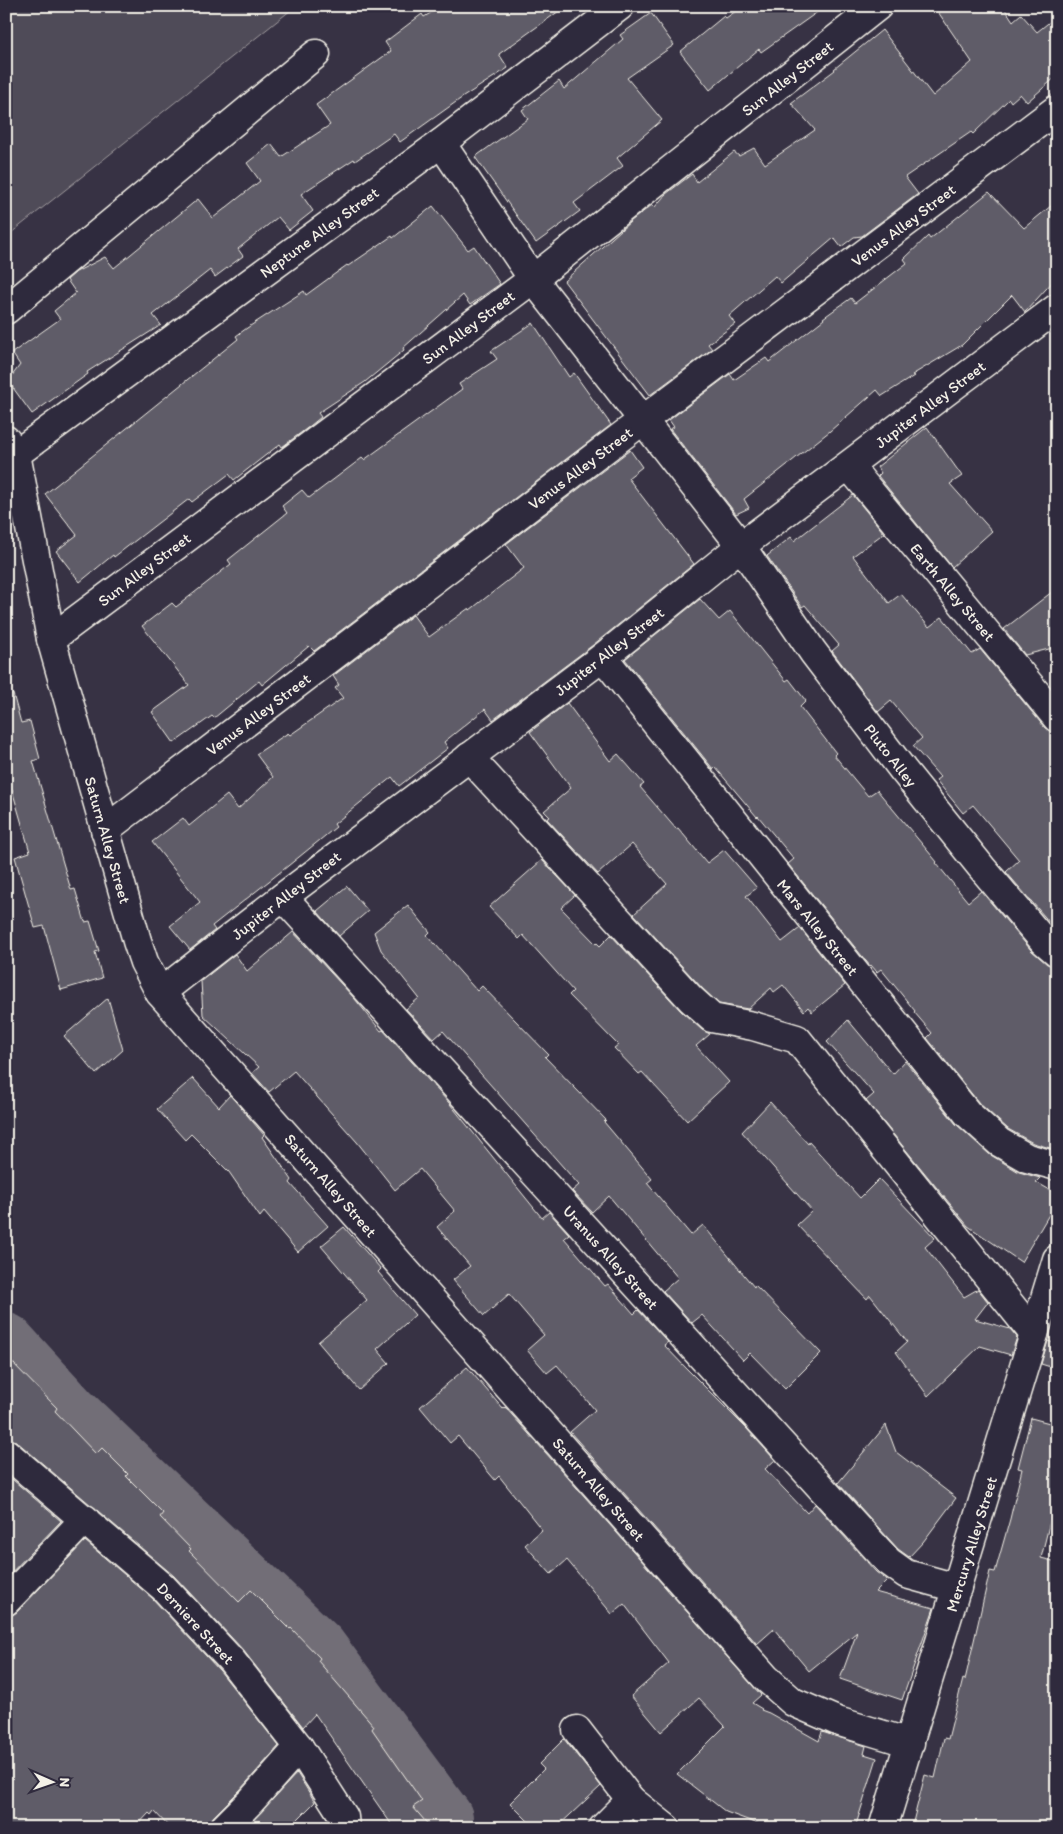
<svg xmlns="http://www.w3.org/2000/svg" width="1063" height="1834" font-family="Itim,sans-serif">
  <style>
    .green { fill: #504b59; stroke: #a29ea0 }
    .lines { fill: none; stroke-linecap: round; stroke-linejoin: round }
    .river { stroke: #726e77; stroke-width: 58 }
    .building { fill: #5f5c67; stroke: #f4f1e8 }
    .minor-casing { stroke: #f4f1e8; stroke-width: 31 }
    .minor { stroke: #2f2a3d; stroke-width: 28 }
    .labels { text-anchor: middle; stroke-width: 5; stroke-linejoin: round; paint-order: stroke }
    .street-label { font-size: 16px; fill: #f4f1e8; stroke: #2f2a3d }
  </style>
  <rect width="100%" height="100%" fill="#373244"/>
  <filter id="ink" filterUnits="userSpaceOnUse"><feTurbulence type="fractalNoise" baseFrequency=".02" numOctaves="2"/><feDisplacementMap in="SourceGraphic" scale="10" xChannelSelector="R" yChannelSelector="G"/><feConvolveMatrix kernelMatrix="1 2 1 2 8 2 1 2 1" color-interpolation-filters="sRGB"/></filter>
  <g filter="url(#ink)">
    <path class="green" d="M6,6H296L6,237Z"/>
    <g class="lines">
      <path class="river" d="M6,1342L71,1413L318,1648L444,1818L440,1828"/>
    </g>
    <g class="building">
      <path d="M442,6H566L499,54L508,68L463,97L400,142L394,134L355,161L354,159L301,194L313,211L289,230L278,217L238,249L243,256L215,277L210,270L153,315L161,325L87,372L88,374L32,414L8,381L20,365L12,353L60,319L54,311L76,293L67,280L76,272L105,257L114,268L198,199L213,218L260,181L247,163L271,144L281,157L330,125L316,105L391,51L385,42L422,14L424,17Z"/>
      <path d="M743,6H826L761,52L759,49L710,90L680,52L724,16L726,18Z"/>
      <path d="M934,6H1003L1013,21L1021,14L1037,32L1057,16V76L1027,102L1020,94L1011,102L1009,99L973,134L971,132L905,177L918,194L862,236L854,237L841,247L834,238L781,283L775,276L729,316L735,324L708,344L712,349L650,395L564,281L631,221L652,205L654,208L666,194L692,174L697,182L734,152L739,156L754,148L765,164L815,130L791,103L835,70L834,69L882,30L933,96L972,62Z"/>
      <path d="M651,13L674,45L627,78L662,120L617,158L623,166L574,203L580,211L536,243L475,157L528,119L522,110L559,81L564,89L623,39L620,35Z"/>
      <path d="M989,192L1024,228L1057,201V277L1025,312L1012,295L962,345L912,375L914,376L882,396L877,390L830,431L744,499L749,508L736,514L670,429L674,427L669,420L730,374L734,380L766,358L769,362L824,319L823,318L851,298L855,303L907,263L904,259L928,236L930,239Z"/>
      <path d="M433,206L468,250L474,246L500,284L470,305L463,295L403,348L404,350L365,382L318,413L321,417L310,426L282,447L280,444L234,480L229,474L192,502L189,499L114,557L113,555L80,582L56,551L77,535L45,494L238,339L236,336L247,328L304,291L306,295L347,265L348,266L392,236L393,238Z"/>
      <path d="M533,323L569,377L574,373L611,425L314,651L309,646L262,685L259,681L214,718L212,716L174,743L152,712L189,685L142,626L172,603L176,607L231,564L228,560L287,513L282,506L302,490L309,498L362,458L364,460L462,389L459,384L497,359L491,351Z"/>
      <path d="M927,427L962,476L950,484L992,531L952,567L878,476L881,473L877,467Z"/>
      <path d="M630,450L642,467L628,478L694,564L593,645L493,720L485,709L444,742L448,748L399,786L392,777L334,824L336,827L283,870L212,926L215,930L190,950L170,926L200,902L152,842L183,818L189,826L227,795L238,809L273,777L256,754L288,733L290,735L343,698L335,688L339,685L333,676L413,615L429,637L469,608L470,610L524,568L506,544Z"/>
      <path d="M853,495L884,533L853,556L889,603L901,594L929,627L942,617L972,654L980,649L1045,728L1054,733L1057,737V931L1006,872L1019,860L973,805L963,813L936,780L940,777L913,746L922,738L891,701L878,712L832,651L839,645L805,605L802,607L767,556L791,537L794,541Z"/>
      <path d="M1057,588V647L1025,655L1004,629Z"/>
      <path d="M700,599L719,620L730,611L786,681L789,679L806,701L800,707L836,753L834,755L868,796L877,790L937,862L936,863L968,902L981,891L1031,950L1047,964L1057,967V1150L1033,1143L1008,1129L979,1103L927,1038L932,1033L914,1012L915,1011L881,969L877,972L871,965L870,966L788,864L794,859L758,816L757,817L715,767L713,769L625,659Z"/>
      <path d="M13,694L21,723L30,721L40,759L33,761L71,890L75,889L85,922L90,921L99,951L95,952L102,978L61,990L44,926L35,928L15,857L30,852L6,769V695Z"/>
      <path d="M567,703L610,761L618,754L644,784L640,787L676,829L678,828L707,863L724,850L757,888L746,896L782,942L800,928L845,985L812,1012L808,1007L804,1011L783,985L774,992L771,988L748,1009L719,1004L702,988L634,914L667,884L632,844L598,874L547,819L550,817L544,811L571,788L530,732Z"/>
      <path d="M542,860L575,895L561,908L596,944L597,943L600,946L611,935L681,1011L702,1030L710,1034L696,1046L729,1082L687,1121L642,1072L639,1074L614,1048L618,1045L569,995L573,991L523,935L519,939L489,907Z"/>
      <path d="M347,886L368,911L339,936L317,911Z"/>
      <path d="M408,905L430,932L427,935L477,991L482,986L548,1054L545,1057L606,1120L604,1122L652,1179L647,1183L691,1235L703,1225L754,1287L755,1285L821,1353L785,1389L750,1353L743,1360L702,1315L692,1323L663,1291L678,1278L609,1196L592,1212L572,1191L579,1185L443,1031L434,1039L406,1009L419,998L381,950L374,932Z"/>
      <path d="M293,932L355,999L381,1031L383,1030L450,1104L542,1218L549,1212L569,1234L564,1238L605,1286L608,1284L634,1314L638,1310L668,1342L664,1345L687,1369L747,1429L775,1460L765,1469L807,1513L815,1504L876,1572L887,1580L875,1592L934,1608L902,1700L840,1679L857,1632L809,1671L774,1629L757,1644L570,1432L595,1410L557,1365L547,1373L527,1350L544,1335L509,1294L484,1316L453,1280L470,1266L437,1227L455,1211L420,1169L395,1190L357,1142L294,1071L269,1092L252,1073L259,1067L203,1015L201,981L235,954L247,971Z"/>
      <path d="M108,998L123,1050L96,1074L64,1036Z"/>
      <path d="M848,1020L893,1074L905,1061L956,1124L989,1154L1019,1172L1040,1178L1036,1182L1057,1194V1201L1021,1262L968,1226L866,1101L874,1094L827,1042Z"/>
      <path d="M193,1078L219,1107L230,1095L264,1135L262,1137L292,1180L290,1183L328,1226L298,1252L264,1212L260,1217L229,1172L191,1134L185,1140L157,1109Z"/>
      <path d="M770,1102L808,1144L809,1142L860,1198L879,1179L935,1238L925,1247L964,1297L978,1289L988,1302L975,1319L1010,1329L1017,1337L1011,1355L980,1346L928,1396L896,1352L907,1342L870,1295L867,1299L797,1225L812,1211L742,1132Z"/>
      <path d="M344,1227L381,1269L378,1272L415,1315L377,1349L389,1363L359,1390L318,1342L367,1300L321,1246Z"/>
      <path d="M1048,1341L1057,1344V1369L1041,1364Z"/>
      <path d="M6,1356L57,1408L55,1411L96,1454L102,1448L128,1474L126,1476L163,1513L160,1517L191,1549L189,1551L239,1602L251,1590L290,1629L291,1628L320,1658L318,1661L374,1726L372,1729L422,1801L413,1807L431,1828H394L315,1714L303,1727L243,1650L174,1576L16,1441L6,1438Z"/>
      <path d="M467,1367L503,1409L505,1407L761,1695L752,1703L762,1709L761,1710L769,1713L819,1741L822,1732L866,1746L864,1754L877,1758L855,1828H769L726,1812L677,1774L725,1726L699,1698L661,1732L631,1696L669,1663L624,1604L612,1614L567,1560L551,1574L525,1545L542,1530L499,1476L495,1480L458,1436L450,1443L420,1407Z"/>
      <path d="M1031,1418L1057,1425V1493L1041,1558L1057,1562V1828H936L913,1822L925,1775L935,1778L944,1738L948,1739L963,1679L965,1680L990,1571L995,1572L1010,1519L1022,1469L1018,1468Z"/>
      <path d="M886,1425L896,1452L956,1498L923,1542L909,1557L898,1549L838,1483Z"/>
      <path d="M6,1474L61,1521L6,1578Z"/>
      <path d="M85,1541L152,1598L220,1671L279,1746L240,1790L213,1817L209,1828H170L154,1811L151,1815L149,1813L135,1828H6V1616H11L17,1612Z"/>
      <path d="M564,1739L601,1786L556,1828H535L510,1803L544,1769L539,1764Z"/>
      <path d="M297,1773L315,1802L289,1828H246Z"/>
    </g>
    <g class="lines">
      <g class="minor-casing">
        <g id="minor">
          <path d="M441,143L533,279L741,546L813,652L903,770L982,868L1043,940L1057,952"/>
          <path d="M6,310L316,54"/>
          <path d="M6,440L16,454L51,639L137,941L144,962L160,993L766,1678L793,1702L837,1721L910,1743"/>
          <path d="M16,454L441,143L620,6"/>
          <path d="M849,466L1057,718"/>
          <path d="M51,639L533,279L878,6"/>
          <path d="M603,657L968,1114L999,1142L1027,1158L1057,1166"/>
          <path d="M469,757L691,999L712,1018L753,1026L797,1039L1034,1334"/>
          <path d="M105,830L643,420L1057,109"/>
          <path d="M283,897L888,1561L906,1574L957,1588"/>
          <path d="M160,993L283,897L603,657L741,546L1057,308"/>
          <path d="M6,1453L163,1587L232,1661L299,1747L344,1817L345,1828"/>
          <path d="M6,1601L85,1519"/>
          <path d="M577,1730L631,1800"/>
          <path d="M224,1828L251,1801L299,1747"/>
          <path d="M603,1828L631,1800L666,1828"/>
          <path d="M883,1828L1057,1259"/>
        </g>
      </g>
      <use href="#minor" class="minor"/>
    </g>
  </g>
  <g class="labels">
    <g class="street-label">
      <text transform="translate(787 78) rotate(-38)" y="6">Sun Alley Street</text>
      <text transform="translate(903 225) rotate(-37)" y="6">Venus Alley Street</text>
      <text transform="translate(319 232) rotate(-36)" y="6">Neptune Alley Street</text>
      <text transform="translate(468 327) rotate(-37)" y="6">Sun Alley Street</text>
      <text transform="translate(930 404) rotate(-37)" y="6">Jupiter Alley Street</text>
      <text transform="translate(580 468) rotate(-37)" y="6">Venus Alley Street</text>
      <text transform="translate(144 569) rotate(-37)" y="6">Sun Alley Street</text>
      <text transform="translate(953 592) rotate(50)" y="6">Earth Alley Street</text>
      <text transform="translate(609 651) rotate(-38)" y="6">Jupiter Alley Street</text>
      <text transform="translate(258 714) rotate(-37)" y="6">Venus Alley Street</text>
      <text transform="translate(891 755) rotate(52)" y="6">Pluto Alley</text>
      <text transform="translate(108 840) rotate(74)" y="6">Saturn Alley Street</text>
      <text transform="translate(286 895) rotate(-38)" y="6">Jupiter Alley Street</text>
      <text transform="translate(818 927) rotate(51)" y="6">Mars Alley Street</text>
      <text transform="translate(331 1185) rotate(49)" y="6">Saturn Alley Street</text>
      <text transform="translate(611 1257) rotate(48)" y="6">Uranus Alley Street</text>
      <text transform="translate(599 1489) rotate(49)" y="6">Saturn Alley Street</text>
      <text transform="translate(971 1544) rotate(-73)" y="6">Mercury Alley Street</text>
      <text transform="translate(196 1623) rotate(47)" y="6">Derniere Street</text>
    </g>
  </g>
  <rect width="1063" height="1834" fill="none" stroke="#2f2a3d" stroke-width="25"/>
  <rect x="12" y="12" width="1038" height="1809" fill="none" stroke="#f4f1e8" stroke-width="2" filter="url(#ink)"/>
  <g transform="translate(52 1782) rotate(92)" stroke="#2f2a3d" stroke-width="4" paint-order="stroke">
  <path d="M0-4L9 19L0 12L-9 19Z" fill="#f4f1e8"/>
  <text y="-8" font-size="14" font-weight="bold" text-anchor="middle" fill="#f4f1e8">N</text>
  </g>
</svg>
